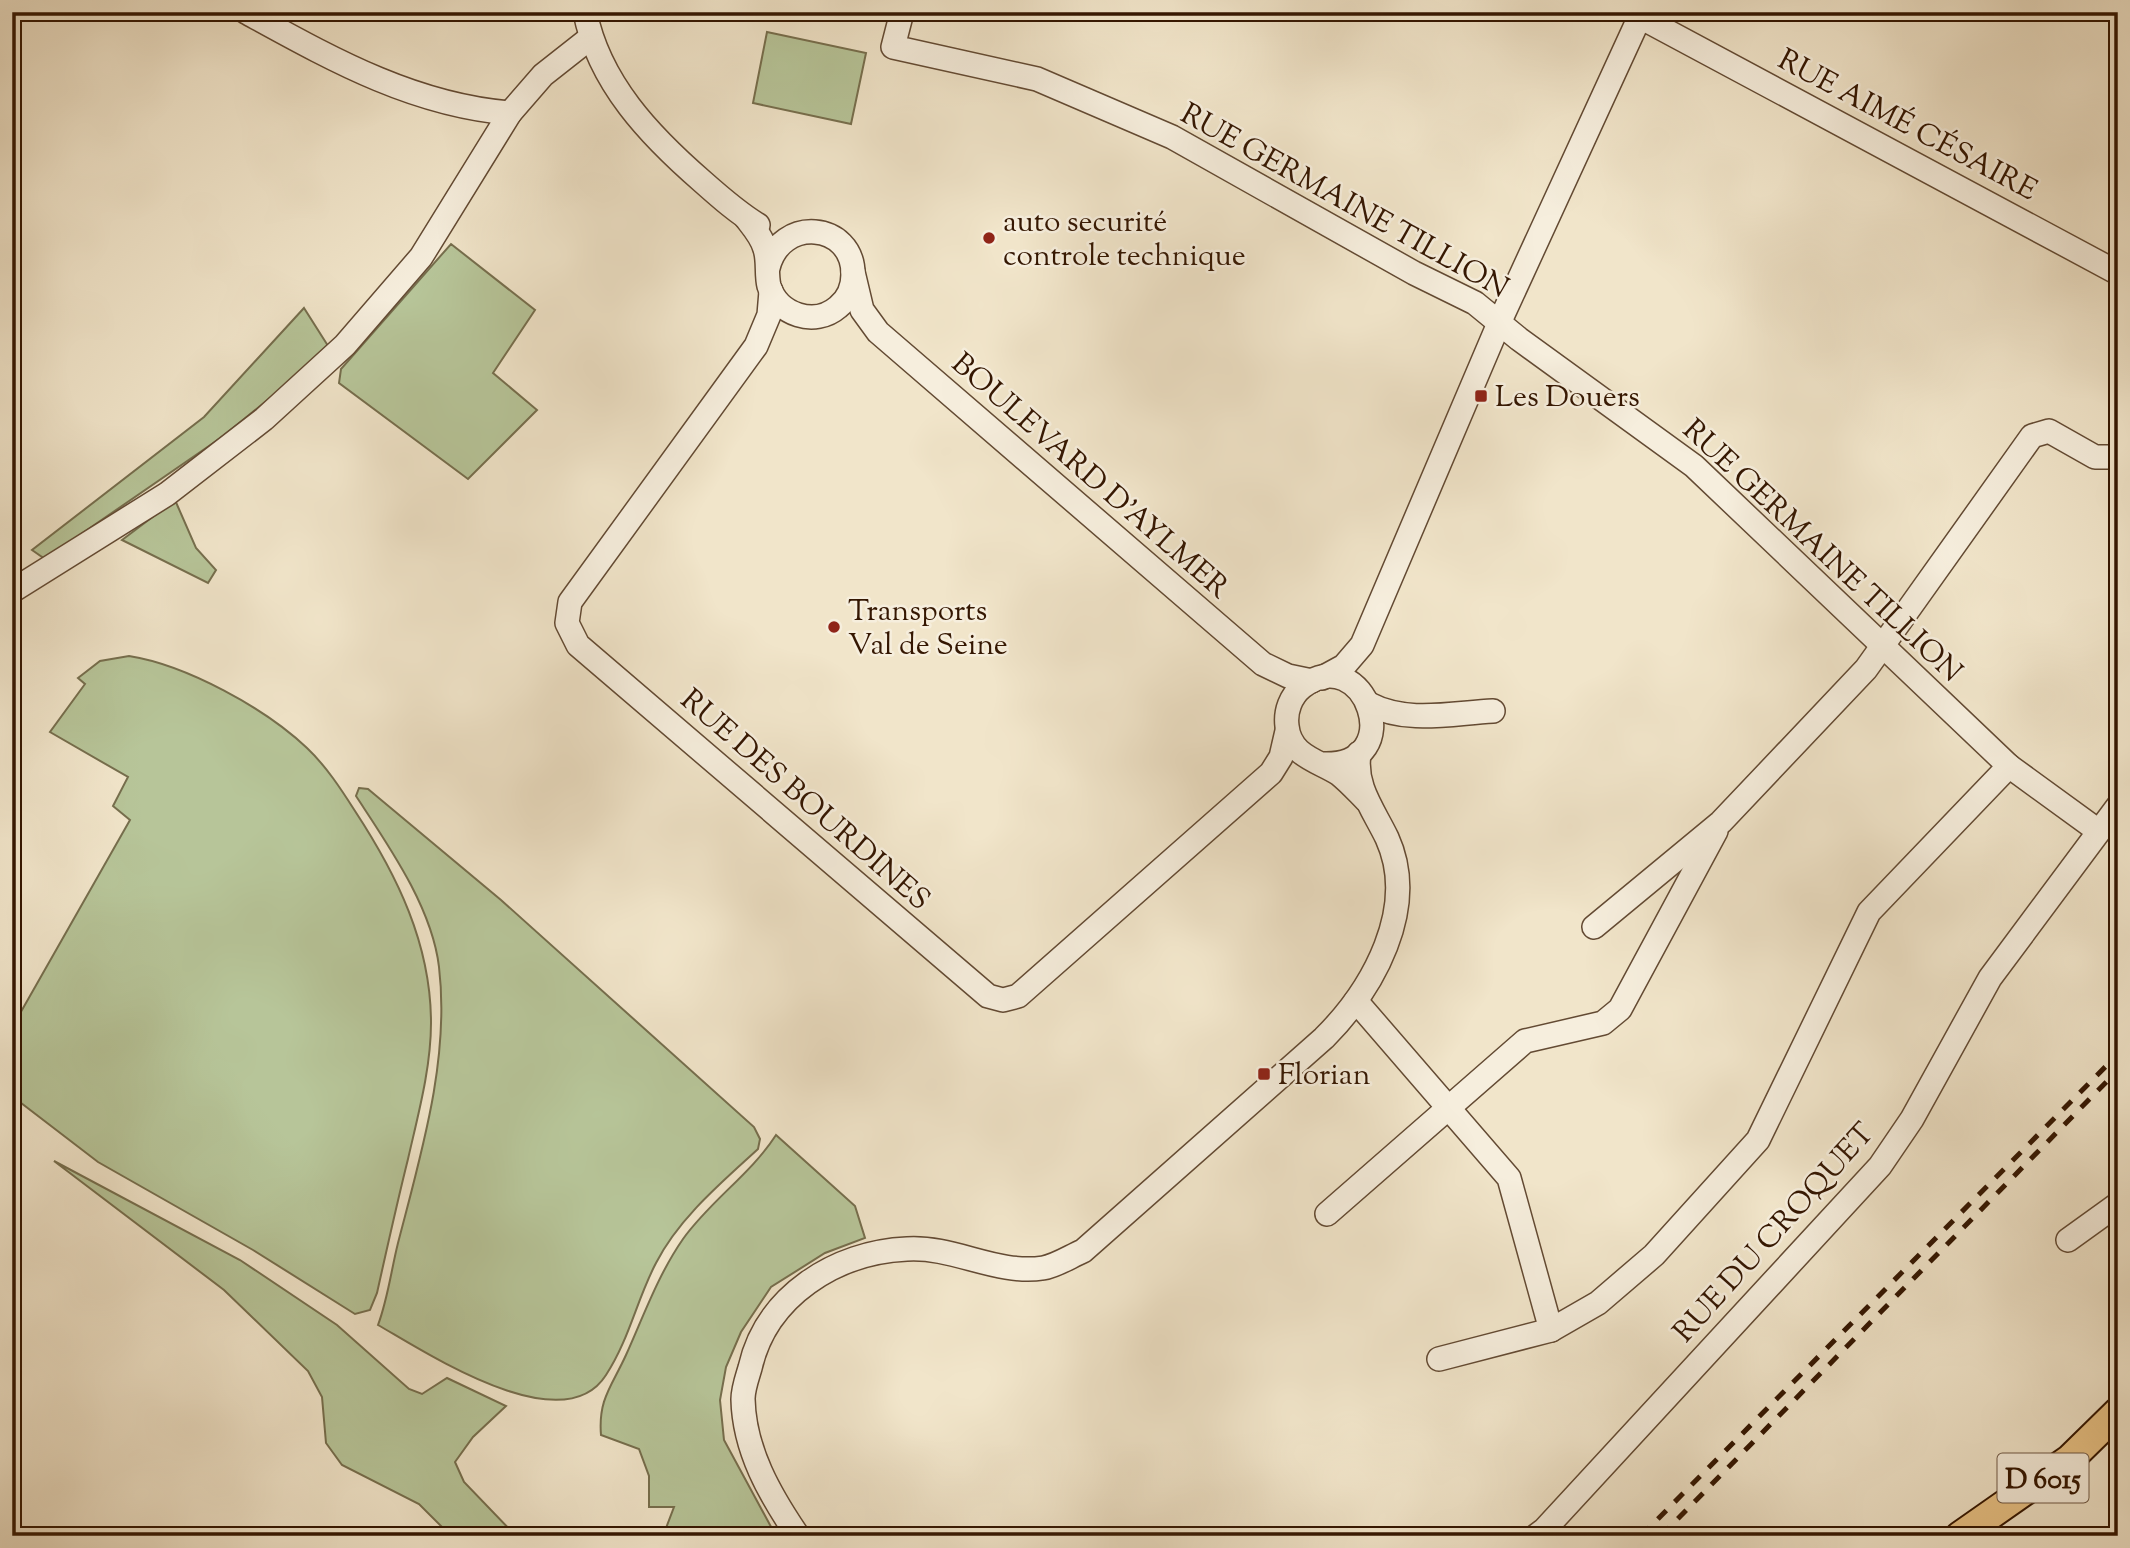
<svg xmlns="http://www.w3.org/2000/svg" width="2130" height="1548" font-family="'Sorts Mill Goudy',serif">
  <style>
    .green { fill: #b7c599; stroke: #766e4d; stroke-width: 2 }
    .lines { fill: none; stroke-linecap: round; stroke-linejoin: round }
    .minor-casing { stroke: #634a33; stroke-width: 26 }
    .major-casing { stroke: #341601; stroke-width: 32 }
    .minor { stroke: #f6eedd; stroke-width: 23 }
    .major { stroke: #e8c285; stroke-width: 28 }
    .rail { stroke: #341601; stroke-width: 5; stroke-dasharray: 12 12; stroke-linecap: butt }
    .poi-dot { fill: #8f2418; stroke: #f6eedd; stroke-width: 2.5 }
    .labels { text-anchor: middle; stroke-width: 5; stroke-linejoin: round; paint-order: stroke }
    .shield { fill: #f6eedd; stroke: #6e5743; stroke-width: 2 }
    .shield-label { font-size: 28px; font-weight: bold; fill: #341601 }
    .street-label { font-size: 30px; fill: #341601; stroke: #f6eedd }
    .poi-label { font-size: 30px; fill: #341601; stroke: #f6eedd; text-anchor: start }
  </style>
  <rect width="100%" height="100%" fill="#f1e5ca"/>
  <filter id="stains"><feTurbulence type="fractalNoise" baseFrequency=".00286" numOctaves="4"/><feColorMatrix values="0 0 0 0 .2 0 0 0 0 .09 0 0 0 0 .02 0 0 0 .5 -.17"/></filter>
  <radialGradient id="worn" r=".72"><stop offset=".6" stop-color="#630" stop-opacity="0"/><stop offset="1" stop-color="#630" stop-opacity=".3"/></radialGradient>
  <g class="green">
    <path d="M767,32L866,53L851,124L753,103Z"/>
    <path d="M451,244L535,310L493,373L537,410L468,479L339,383L341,369Z"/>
    <path d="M304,308L330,349L222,437L45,559L32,550L204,417Z"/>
    <path d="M175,500L196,548L216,570L208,583L122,540Z"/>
    <path d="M129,656C186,665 265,708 307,748C326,766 341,789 355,811C397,875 431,944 431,1023C431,1068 418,1115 408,1159C397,1203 387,1248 377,1293L370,1310L355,1314L253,1250L98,1162L12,1096V1014L18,1017L130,820L113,806L128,777L50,732L85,684L78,678L100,661Z"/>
    <path d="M359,788L368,789L380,799L501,900L754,1127L760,1139L758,1149C721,1183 679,1218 656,1263C637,1299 629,1340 606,1375C563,1443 427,1353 378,1325C388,1298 391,1271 398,1243C421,1154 450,1059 439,967C432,907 388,845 356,796Z"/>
    <path d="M776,1135L855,1206L865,1238L825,1253L771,1287L741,1332L726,1367L720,1400L724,1440L776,1536H663L674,1507H649V1476L639,1449L601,1435C598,1399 612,1386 626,1355C644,1315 658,1275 683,1239C710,1201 751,1174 776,1135Z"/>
    <path d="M54,1161L240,1260L337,1325L409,1389L422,1394L447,1378L506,1406L473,1437L455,1462L464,1482L516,1536H451L419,1504L342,1465L326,1443L322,1397L308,1371L224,1290Z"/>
  </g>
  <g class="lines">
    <g class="minor-casing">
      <g id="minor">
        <path d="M246,12C330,58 412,105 510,113"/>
        <path d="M585,12C599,83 650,136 703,182C721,198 738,213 758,225"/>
        <path d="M902,12L893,47L1037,79L1172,137L1414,273L1475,303L1519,339L1694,466L2009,766L2097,830"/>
        <path d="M1631,12L2118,273"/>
        <path d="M746,218C753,227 762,237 765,249C769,261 766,274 769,286C778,315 815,327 838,307C848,299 853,287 853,274C853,222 780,216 768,268"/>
        <path d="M853,272L862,310L878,332L1263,664L1288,676L1312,681"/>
        <path d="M771,291L769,315L756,346L570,602L567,623L578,645L988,996L1003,1000L1018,996L1271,773L1281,757L1287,731"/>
        <path d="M12,591L167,494L264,419L345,345L421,257L510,113L543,75L590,38"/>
        <path d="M1322,678L1344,666L1362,645L1500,321L1642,12"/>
        <path d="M1369,704C1407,724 1452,713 1493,711"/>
        <path d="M1322,764C1412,768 1364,638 1302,687C1291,696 1285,711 1287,726C1290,756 1317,760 1339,774C1349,782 1357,791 1366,800"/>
        <path d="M1594,927L1721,822L1866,669L2032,436L2049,431L2095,457H2118"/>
        <path d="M1356,1001L1509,1178L1551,1330"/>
        <path d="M1327,1214L1525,1041L1603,1023L1620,1009L1716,831"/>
        <path d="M2068,1240L2118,1204"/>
        <path d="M1439,1359L1551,1330L1598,1303L1654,1255L1758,1140L1869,912L2009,766"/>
        <path d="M798,1536C770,1495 744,1450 743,1399C743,1389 747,1378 750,1368C766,1296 836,1252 907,1249C954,1246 996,1275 1043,1268C1056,1266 1071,1256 1083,1251L1324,1038C1373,989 1419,908 1387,838C1373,809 1354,786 1359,753"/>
        <path d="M1536,1536L1544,1530L1880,1166L1912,1119L1990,978L2118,806"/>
      </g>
    </g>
    <g class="major-casing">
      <path id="major" d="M1960,1536L2070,1459L2118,1412"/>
    </g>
    <use href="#minor" class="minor"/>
    <use href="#major" class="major"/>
    <g class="rail">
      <path d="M1641,1536L2118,1054"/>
      <path d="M1661,1536L2118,1070"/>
    </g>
  </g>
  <g class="poi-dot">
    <circle cx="989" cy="238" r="7"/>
    <rect x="1474" y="389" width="14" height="14" rx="3.5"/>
    <circle cx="834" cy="627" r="7"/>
    <rect x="1257" y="1067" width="14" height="14" rx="3.5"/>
  </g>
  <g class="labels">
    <rect class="shield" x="1997.5" y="1453.5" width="91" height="49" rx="5"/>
    <g class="shield-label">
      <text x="2043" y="1488">D 6015</text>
    </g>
    <g class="street-label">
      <text transform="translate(1908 124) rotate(28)" y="10">RUE AIMÉ CÉSAIRE</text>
      <text transform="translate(1345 200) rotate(29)" y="10">RUE GERMAINE TILLION</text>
      <text transform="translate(1091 475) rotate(41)" y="10">BOULEVARD D'AYLMER</text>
      <text transform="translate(1823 550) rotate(43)" y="10">RUE GERMAINE TILLION</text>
      <text transform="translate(806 799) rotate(41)" y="10">RUE DES BOURDINES</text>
      <text transform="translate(1773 1232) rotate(-48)" y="10">RUE DU CROQUET</text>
    </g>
    <g class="poi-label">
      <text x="1003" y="231">auto securité<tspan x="1003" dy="34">controle technique</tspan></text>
      <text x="1495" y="406">Les Douers</text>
      <text x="848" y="620">Transports<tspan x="848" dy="34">Val de Seine</tspan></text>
      <text x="1278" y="1084">Florian</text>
    </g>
  </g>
  <rect width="2130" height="1548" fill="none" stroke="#f1e5ca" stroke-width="42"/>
  <rect x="14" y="14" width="2102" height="1520" fill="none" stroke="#341601" stroke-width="3.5"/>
  <rect x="21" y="21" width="2088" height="1506" fill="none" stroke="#341601" stroke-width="2"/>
  <rect width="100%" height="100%" filter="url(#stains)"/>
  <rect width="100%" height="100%" fill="url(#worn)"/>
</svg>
